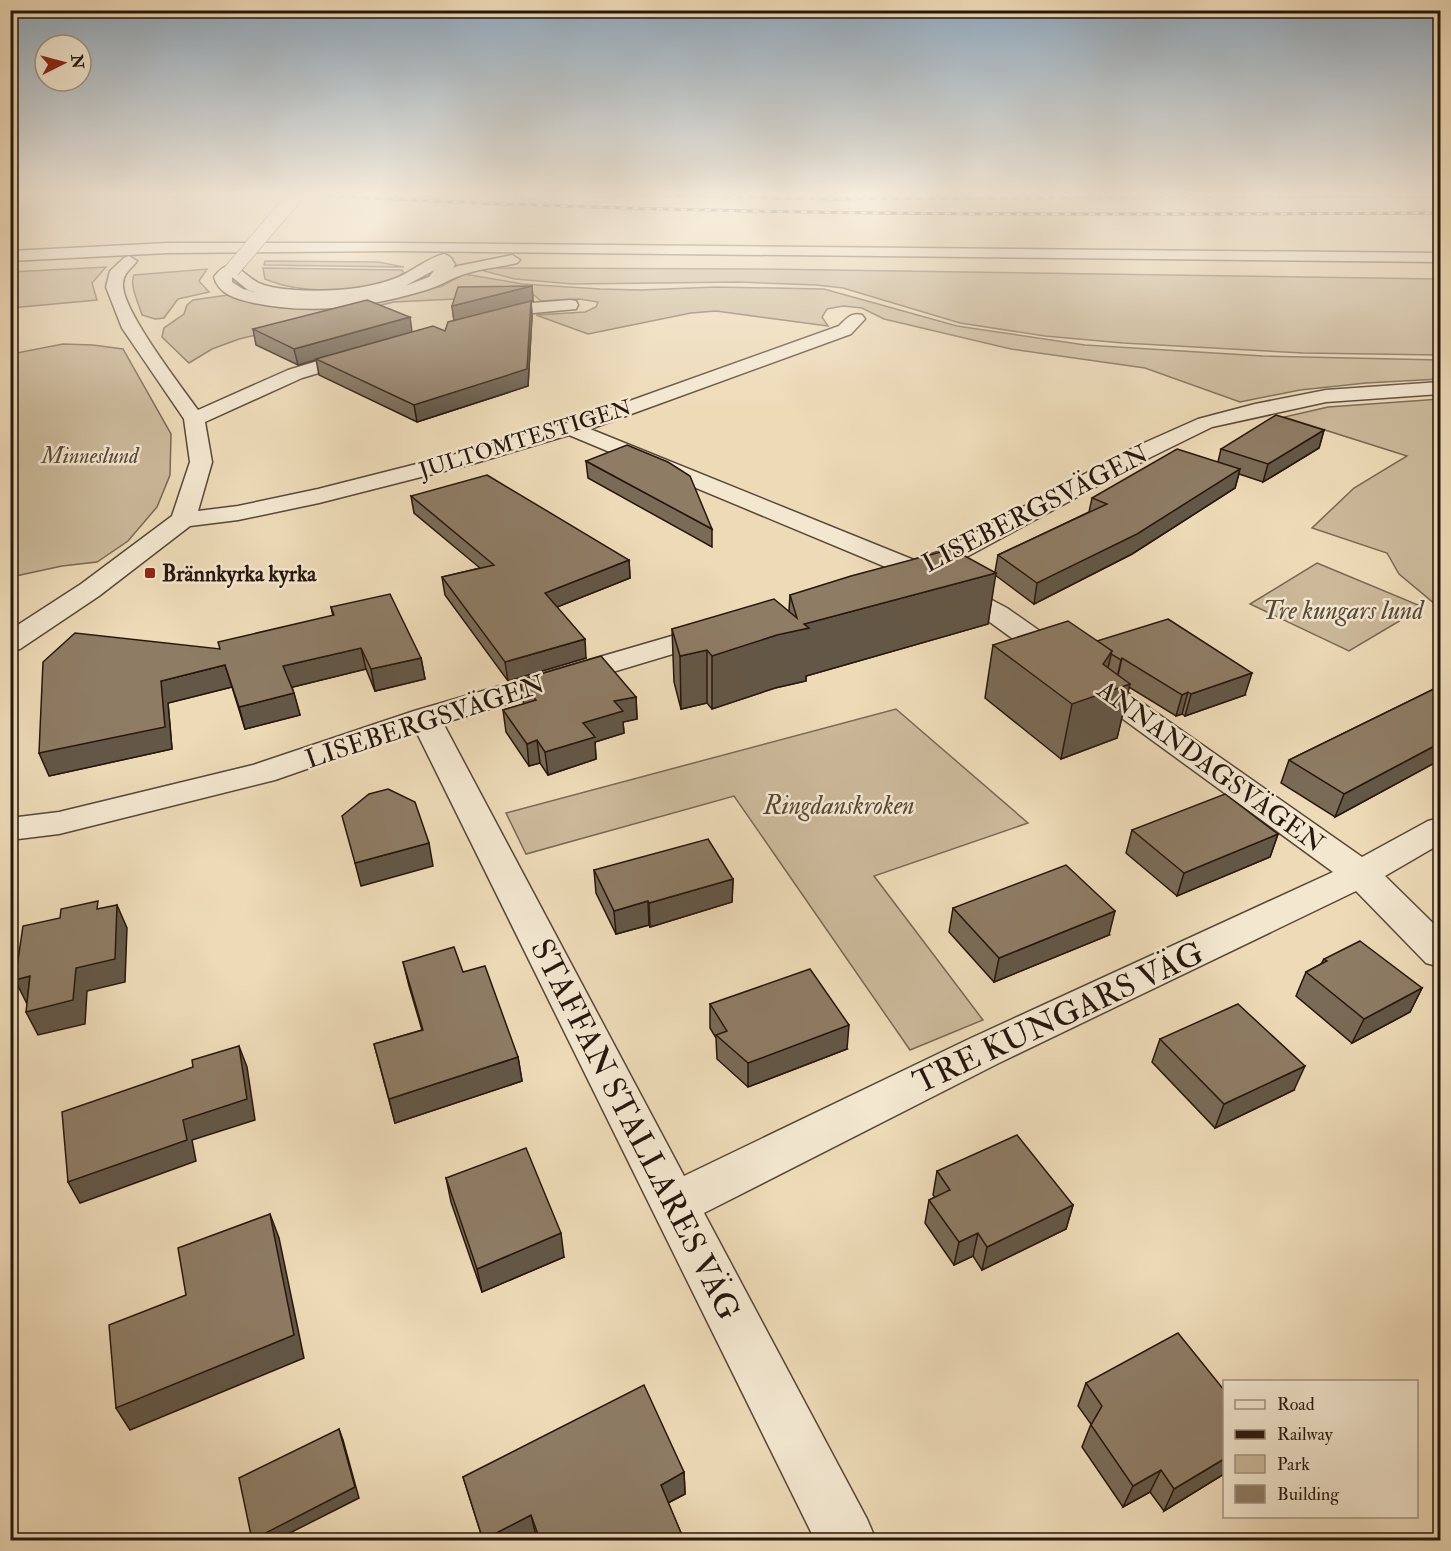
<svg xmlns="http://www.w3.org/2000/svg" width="1451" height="1551" font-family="'IM FELL Double Pica',serif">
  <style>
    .green { fill: #cbb99a; stroke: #796854; stroke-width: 1.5 }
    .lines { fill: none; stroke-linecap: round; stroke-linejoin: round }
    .minor-casing { stroke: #584738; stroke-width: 3 }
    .tertiary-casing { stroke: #584738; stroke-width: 3 }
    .minor { fill: #f3e7d0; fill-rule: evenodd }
    .tertiary { fill: #f3e7d0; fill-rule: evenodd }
    .rail-casing { stroke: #27160d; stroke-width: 3 }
    .rail { stroke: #f3e7d0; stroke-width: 2; stroke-dasharray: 6; stroke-linecap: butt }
    .minor-bridge-casing { stroke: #584738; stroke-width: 16; stroke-linecap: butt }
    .minor-bridge { stroke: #f3e7d0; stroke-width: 15 }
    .wall { fill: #7a6b57; stroke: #27160d; stroke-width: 1.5 }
    .shaded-wall { fill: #635747; stroke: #27160d; stroke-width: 1.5 }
    .building { fill: #8e7c65; stroke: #27160d; stroke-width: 1.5 }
    .poi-dot { fill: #8f2418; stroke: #f3e7d0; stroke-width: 2 }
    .labels { text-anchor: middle; stroke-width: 5; stroke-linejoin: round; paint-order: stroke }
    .far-street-label { font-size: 22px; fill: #27160d; stroke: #f3e7d0 }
    .far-park-label { font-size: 22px; font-style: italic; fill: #584737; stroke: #f3e7d0 }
    .far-poi-label { font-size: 22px; font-weight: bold; fill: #27160d; stroke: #f3e7d0; text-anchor: start }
    .street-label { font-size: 26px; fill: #27160d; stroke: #f3e7d0 }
    .park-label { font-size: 26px; font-style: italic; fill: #584737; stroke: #f3e7d0 }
    .near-street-label { font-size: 32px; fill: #27160d; stroke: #f3e7d0 }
  </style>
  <rect width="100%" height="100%" fill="#eddab7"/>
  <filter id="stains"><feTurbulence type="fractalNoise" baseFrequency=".00333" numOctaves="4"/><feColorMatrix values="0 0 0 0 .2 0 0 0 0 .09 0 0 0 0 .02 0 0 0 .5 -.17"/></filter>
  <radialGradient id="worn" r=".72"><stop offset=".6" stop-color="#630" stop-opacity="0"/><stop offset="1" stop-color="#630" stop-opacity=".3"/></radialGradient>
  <g class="green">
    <path d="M265,261L378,262L404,267L264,265Z"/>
    <path d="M106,267L92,283L97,300L11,308V272Z"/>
    <path d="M263,268L402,270L404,273C369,294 303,295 265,279Z"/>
    <path d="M493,268L756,269L1440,279V355L1303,353L1123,343L1045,336L960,323L843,288L816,285L739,282L572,284L515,279L477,269Z"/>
    <path d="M207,269L199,281L209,292L178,299L164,318L155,319L142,315C139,303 129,286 134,275Z"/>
    <path d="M464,274L523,284L600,289L641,290L716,287L824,289L957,326L1085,345L1263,356L1440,360V379L1366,383L1300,390L1240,402L1145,368L1011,349L884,319L862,308L843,306L827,309L822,317L828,326L716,311L691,313L588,334L536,315L585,312L596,307L598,302L580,299L541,301L534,295L394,302L239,339L212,349L189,363L162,337L164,328L184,314L187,305L193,300L228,295L268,305L369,302L412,294L442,286Z"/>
    <path d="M63,344L93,345L123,349L171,434L170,475L157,507L128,541L97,562L62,566L11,577V354Z"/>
    <path d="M1440,399V606L1435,604L1399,574L1387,553L1312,528L1354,488L1407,456L1284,417L1328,407Z"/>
    <path d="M1317,563L1423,607L1349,651L1250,604Z"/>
    <path d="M896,709L1028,823L874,876L983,1020L910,1050L734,796L526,854L506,813Z"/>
  </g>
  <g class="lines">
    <g class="minor-casing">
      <g id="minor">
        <path d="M444,254L452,259L449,262L405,286L458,266L512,255L520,260L517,263C501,267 484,268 468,273C453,277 440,286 426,290C370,307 311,315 254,303C237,299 219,295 214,277C232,252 242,275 259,283C270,288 284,289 295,290C329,292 367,290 399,277C414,270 428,258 444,254ZM232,277L248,290L266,295L243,289L232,282Z"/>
        <path d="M129,256L137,261C131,269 123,273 123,284C121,309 181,386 198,410L288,370L361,348L368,350L370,354L368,358L302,378L205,422L212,462L198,511L238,506L318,489L456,454L571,422L839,326C846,319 851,312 862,315L865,319L851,334L590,429L914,560L941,551L1135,447L1198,419L1255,404L1326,390L1440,382V394L1326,402L1212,427L1151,457L959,561L935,570L1007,608L1362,857L1428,821L1440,818V844L1385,876L1440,930V967L1426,963L1356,891L999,1063L704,1213L867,1519L876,1540H815L416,731L275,780L59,834L10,840V818L59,812L253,765L414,711L706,626L716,624L726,626L730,632L726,638L443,723L684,1176L969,1039L1333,872L987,620L905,575L569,435L472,464L319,503L238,520L190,526L99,596L20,649L10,651V630L81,584L172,516L190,462L184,419L122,328L106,287L110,271L124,258Z"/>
        <path d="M570,300L576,301L578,305L576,309L533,313L489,325L483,324L480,320L483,316L532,303Z"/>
      </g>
    </g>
    <g class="tertiary-casing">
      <g id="tertiary">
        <path d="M168,243H396L1440,253V262L396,251L168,253L10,261V251Z"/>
        <path d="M444,254L449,256L455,264L451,273L440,284H428L426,281L439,264L436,259Z"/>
      </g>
    </g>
    <use href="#minor" class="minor"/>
    <use href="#tertiary" class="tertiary"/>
    <g class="rail-casing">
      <g id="rail">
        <path d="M155,195L176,197"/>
        <path d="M321,195C694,217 1067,215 1440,213"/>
        <path d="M611,195L834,199L1440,196"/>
      </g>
    </g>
    <use href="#rail" class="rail"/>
    <g class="minor-bridge-casing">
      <path id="minor-bridge" d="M232,270L296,195"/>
    </g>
    <use href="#minor-bridge" class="minor-bridge"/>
  </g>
  <g class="wall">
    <path d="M532,286L533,301H531L532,316L528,386L417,422L319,375L316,359L298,365L256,345L253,329L412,332L445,331L454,321L452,306Z"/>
    <path d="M1324,430L1319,448L1263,482L1239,474L1235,488L1132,554L1034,604L995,575L988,624L806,676V681L775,688L712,709L707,703L681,709L674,682L672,629L789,611L790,595L995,572L998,555L1089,512L1092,498L1218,462L1221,449Z"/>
    <path d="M586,461L712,529V547L588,478Z"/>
    <path d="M411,496L629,560L630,578L557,607L586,658L508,681L445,595L442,577L480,568L414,513Z"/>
    <path d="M331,607L421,658L425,679L375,691L366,669L292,687L300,715L245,729L232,687L168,703L172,749L49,776L220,649L333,616Z"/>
    <path d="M1097,641L1245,695L1185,716L1182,714L1176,716L1129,687L1117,738L1061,759L985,698L993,645Z"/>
    <path d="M520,680L636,697L637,719L623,722L624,733L595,742L596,759L548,775L540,763L529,766L506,732L503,710L524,704L523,701Z"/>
    <path d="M1440,686V760L1335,817L1281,783L1289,760Z"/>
    <path d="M1132,830L1278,834L1270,857L1177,896L1126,853Z"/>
    <path d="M594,870L733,879L732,902L650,927L649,925L616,934L596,893Z"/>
    <path d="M953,908L1109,935L994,982L949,932Z"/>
    <path d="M1324,959L1422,988L1410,1012L1352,1043L1296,996L1306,972L1321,964Z"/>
    <path d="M403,962L463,972L518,1057L522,1081L395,1123L374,1044L422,1030L409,986Z"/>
    <path d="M710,1004L847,1049L748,1087L717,1059L716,1038L710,1028Z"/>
    <path d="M1160,1039L1294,1090L1215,1128L1152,1062Z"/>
    <path d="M937,1171L1073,1205L1066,1229L982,1270L973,1256L954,1265L925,1223L929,1200L935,1197L933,1195Z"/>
    <path d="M446,1178L564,1257L482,1292L451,1202Z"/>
    <path d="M1086,1383L1224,1474L1164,1511L1150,1492L1123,1507L1082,1447L1091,1424L1078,1406Z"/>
    <path d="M684,1472L685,1494L668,1503L684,1540H537L536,1536L527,1540H483L463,1477Z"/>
  </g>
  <g class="shaded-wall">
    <path d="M532,286L533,301H531L532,316L528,386L417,422L414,405L454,321L452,306Z"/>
    <path d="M410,317L412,332L298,365L294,349Z"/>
    <path d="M1324,430L1319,448L1263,482L1268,464Z"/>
    <path d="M1240,469L1235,488L1132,554L1034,604L1037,583Z"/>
    <path d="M629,560L630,578L547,611L545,593Z"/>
    <path d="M996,573L988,624L806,676V681L775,688L712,709V656L804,624Z"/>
    <path d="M585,639L586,658L508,681L505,662Z"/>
    <path d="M361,648L366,669L289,688L283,666Z"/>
    <path d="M707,650V703L681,709L680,656Z"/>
    <path d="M1112,651L1102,693L1130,684L1117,738L1061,759L1072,704Z"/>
    <path d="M421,658L425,679L375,691L371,669Z"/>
    <path d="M1122,658L1117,680L1116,682L1121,660Z"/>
    <path d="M225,665L232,687L168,703L172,749L49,776L39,753L161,681Z"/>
    <path d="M1252,673L1245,695L1185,716L1191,694Z"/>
    <path d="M1188,692L1182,714L1176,716L1182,695Z"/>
    <path d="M294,693L300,715L245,729L239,707Z"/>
    <path d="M636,697L637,719L623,722L624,733L595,742L596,759L548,775L545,752L583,723L614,701Z"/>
    <path d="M537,740L540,763L529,766L527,744Z"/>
    <path d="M1440,743V760L1335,817L1344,794Z"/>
    <path d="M1278,834L1270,857L1177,896L1184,873Z"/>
    <path d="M429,843L433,866L361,886L355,863Z"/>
    <path d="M733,879L732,902L650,927L649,903Z"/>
    <path d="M648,901L649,925L616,934L614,911Z"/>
    <path d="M117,905L127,928L125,982L87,991L85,1024L38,1035L26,1012L76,968Z"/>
    <path d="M1115,911L1109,935L994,982L999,958Z"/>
    <path d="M30,976L27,1004L15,980Z"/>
    <path d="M1422,988L1410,1012L1352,1043L1364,1019Z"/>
    <path d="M849,1025L847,1049L748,1087V1063Z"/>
    <path d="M239,1046L247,1067L255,1120L192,1140L196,1161L80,1203L68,1182L183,1120Z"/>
    <path d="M518,1057L522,1081L395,1123L389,1099Z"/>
    <path d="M1305,1066L1294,1090L1215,1128L1224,1104Z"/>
    <path d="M1073,1205L1066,1229L982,1270L987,1247Z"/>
    <path d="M270,1214L279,1238L304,1358L130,1430L116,1408Z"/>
    <path d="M561,1233L564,1257L482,1292L477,1269Z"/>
    <path d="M978,1233L973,1256L954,1265L959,1242Z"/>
    <path d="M339,1429L343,1440L359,1498L276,1540H252Z"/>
    <path d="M1224,1459V1474L1164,1511L1174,1489Z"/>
    <path d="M1161,1470L1150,1492L1123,1507L1133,1486Z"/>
    <path d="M684,1472L685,1494L662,1506L661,1485Z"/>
    <path d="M531,1515L536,1536L527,1540H483Z"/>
  </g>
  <g class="building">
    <path d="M532,286L452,306L458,287Z"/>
    <path d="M367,300L410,317L294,349L253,329Z"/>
    <path d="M531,301L527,369L414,405L316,359L433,326L445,331L448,322Z"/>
    <path d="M1276,415L1324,430L1268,464L1221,449Z"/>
    <path d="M627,445L668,462L690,476L712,529L586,461Z"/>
    <path d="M1177,449L1240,469L1137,534L1037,583L998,555L1107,504L1092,498Z"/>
    <path d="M487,475L629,560L545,593L585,639L505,662L442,577L494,565L411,496Z"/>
    <path d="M952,549L996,573L804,624L809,628L777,635L712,656L707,650L680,656L672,629L774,599L797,618L790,595L851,576Z"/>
    <path d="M390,594L421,658L371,669L361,648L283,666L294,693L239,707L225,665L161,681L165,727L39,753L43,662L75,633L220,649L218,642L334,615L331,607Z"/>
    <path d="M1168,619L1252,673L1191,694L1188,692L1182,695L1122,658L1121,660L1111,654L1112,651L1097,641Z"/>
    <path d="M1068,621L1112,651L1103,664L1130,684L1072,704L993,645Z"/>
    <path d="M601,656L636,697L614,701L623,711L583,723L595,737L545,752L537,740L527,744L503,710L536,700L520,680Z"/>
    <path d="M1440,686V743L1344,794L1289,760Z"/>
    <path d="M388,789L415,802L429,843L355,863L342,816L369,794Z"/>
    <path d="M1225,794L1278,834L1184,873L1132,830Z"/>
    <path d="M708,839L733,879L649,903L648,901L614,911L594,870Z"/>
    <path d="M1066,865L1115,911L999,958L953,908Z"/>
    <path d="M98,901L97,909L117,905L115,959L76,968L73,1000L26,1012L30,976L15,980L23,926L60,918L61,909Z"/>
    <path d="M1360,941L1422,988L1364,1019L1306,972L1327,961L1324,959Z"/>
    <path d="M454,947L463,972L485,966L518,1057L389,1099L374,1044L423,1030L403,962Z"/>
    <path d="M810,969L849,1025L748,1063L716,1035L727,1031L710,1004Z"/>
    <path d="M1238,1004L1305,1066L1224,1104L1160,1039Z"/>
    <path d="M239,1046L247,1099L183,1120L187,1140L68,1182L62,1112L193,1067L192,1060Z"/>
    <path d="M1017,1135L1073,1205L987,1247L978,1233L959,1242L929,1200L950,1190L937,1171Z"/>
    <path d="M526,1148L561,1233L477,1269L446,1178Z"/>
    <path d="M270,1214L294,1335L116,1408L109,1325L186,1295L178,1248Z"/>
    <path d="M1178,1333L1224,1390V1459L1174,1489L1161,1470L1133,1486L1091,1425L1102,1406L1086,1383Z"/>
    <path d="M644,1385L684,1472L661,1485L684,1540H540L531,1515L483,1540L463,1477Z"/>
    <path d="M339,1429L355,1487L252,1540L239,1478Z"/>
  </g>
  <linearGradient id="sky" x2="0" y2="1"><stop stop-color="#8fa8bd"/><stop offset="0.47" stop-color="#f7eedf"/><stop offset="1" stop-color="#f7eedf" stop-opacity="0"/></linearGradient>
  <rect width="1451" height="413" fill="url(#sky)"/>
  <rect class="poi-dot" x="144" y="567" width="12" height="12" rx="3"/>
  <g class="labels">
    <g class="far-street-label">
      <text transform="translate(525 438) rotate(-17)" y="8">JULTOMTESTIGEN</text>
    </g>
    <g class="far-park-label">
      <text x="90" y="463">Minneslund</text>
    </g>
    <g class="far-poi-label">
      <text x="162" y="581">Brännkyrka kyrka</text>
    </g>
    <g class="street-label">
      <text transform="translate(1035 508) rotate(-27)" y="9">LISEBERGSVÄGEN</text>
      <text transform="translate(425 721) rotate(-18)" y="9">LISEBERGSVÄGEN</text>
      <text transform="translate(1211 766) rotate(36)" y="9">ANNANDAGSVÄGEN</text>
    </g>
    <g class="park-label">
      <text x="1343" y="619">Tre kungars lund</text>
      <text x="839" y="814">Ringdanskroken</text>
    </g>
    <g class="near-street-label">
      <text transform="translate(1058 1017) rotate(-25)" y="11">TRE KUNGARS VÄG</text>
      <text transform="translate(636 1129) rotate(63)" y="11">STAFFAN STALLARES VÄG</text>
    </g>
  </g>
  <rect width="1451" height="1551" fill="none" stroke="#eddab7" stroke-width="36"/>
  <rect x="12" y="12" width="1427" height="1527" fill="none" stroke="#27160d" stroke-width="3"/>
  <rect x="18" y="18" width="1415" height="1515" fill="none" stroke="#27160d" stroke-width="1.5"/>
  <rect x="1223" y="1380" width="195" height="138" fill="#f3e7d0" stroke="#a19382" stroke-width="1.5"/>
  <rect x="1235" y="1400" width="30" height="9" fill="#f3e7d0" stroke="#a19382" stroke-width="1.5"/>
  <text x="1277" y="1410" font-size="18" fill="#27160d">Road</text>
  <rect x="1235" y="1430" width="30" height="9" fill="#27160d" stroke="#a19382" stroke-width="1.5"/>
  <text x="1277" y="1440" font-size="18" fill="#27160d">Railway</text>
  <rect x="1235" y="1455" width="30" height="18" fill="#cbb99a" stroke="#a19382" stroke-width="1.5"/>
  <text x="1277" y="1470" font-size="18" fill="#27160d">Park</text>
  <rect x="1235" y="1485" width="30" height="18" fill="#8e7c65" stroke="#a19382" stroke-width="1.5"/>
  <text x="1277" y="1500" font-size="18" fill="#27160d">Building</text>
  <g transform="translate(63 63) rotate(84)"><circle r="28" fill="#f3e7d0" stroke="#a19382" stroke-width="1.5"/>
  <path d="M0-4.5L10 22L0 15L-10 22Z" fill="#8f2418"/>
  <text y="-9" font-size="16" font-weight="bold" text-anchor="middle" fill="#27160d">N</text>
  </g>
  <rect width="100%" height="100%" filter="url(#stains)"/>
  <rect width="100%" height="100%" fill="url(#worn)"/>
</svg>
